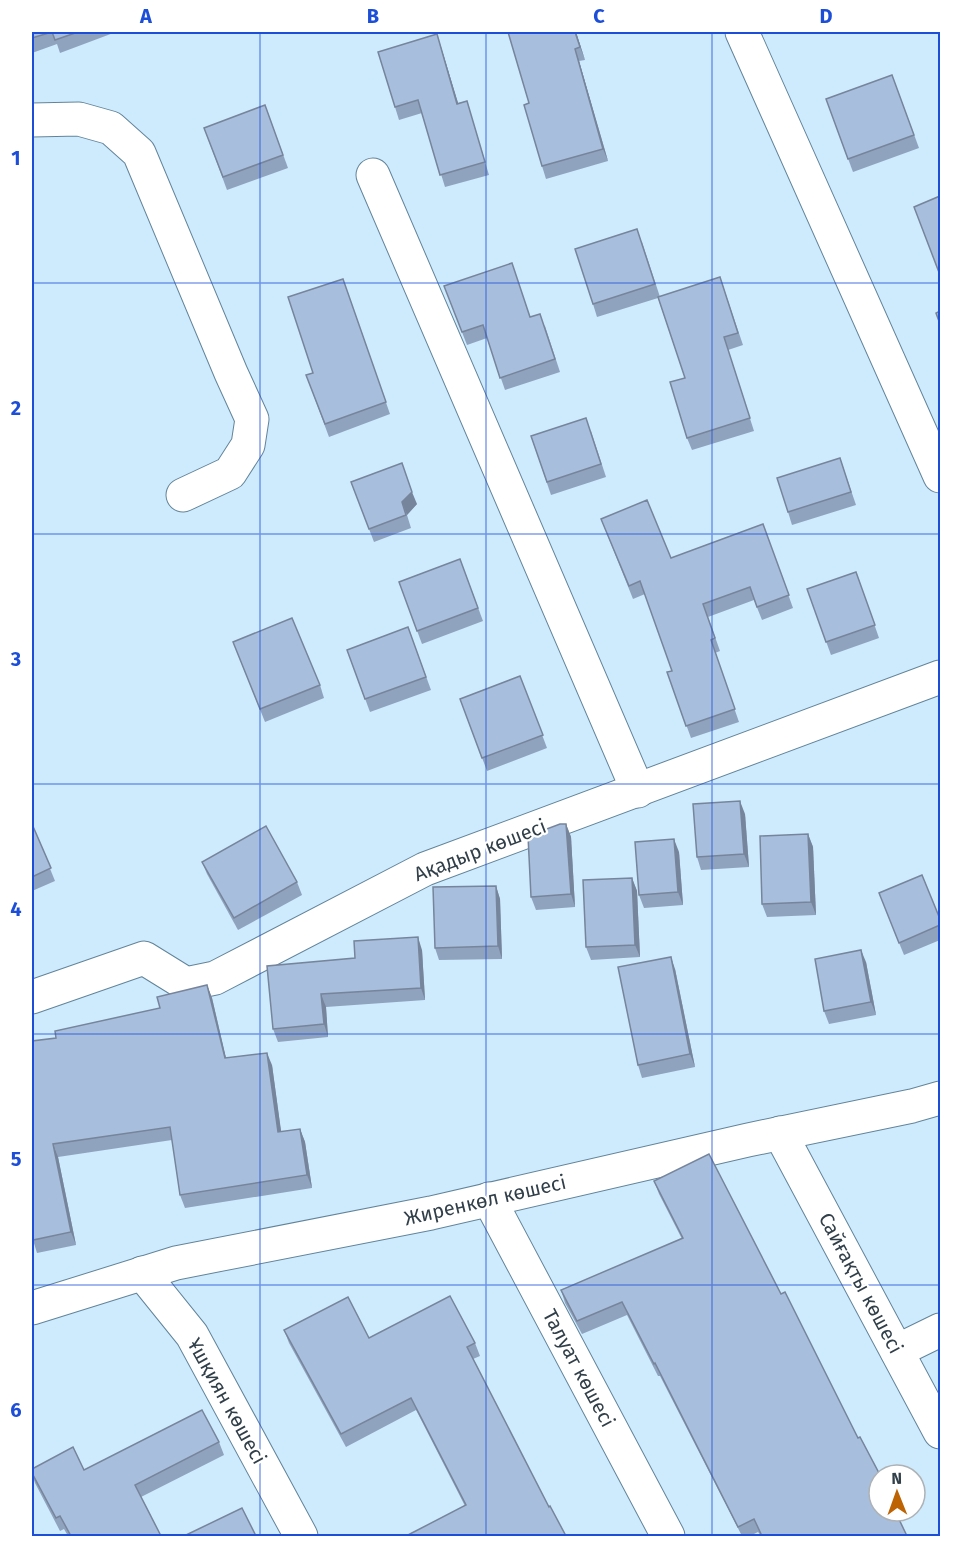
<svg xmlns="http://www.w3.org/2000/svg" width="972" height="1568" font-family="'Fira Sans',sans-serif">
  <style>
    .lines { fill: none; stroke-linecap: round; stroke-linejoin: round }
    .street-casing { stroke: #62849a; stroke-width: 35 }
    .street { stroke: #fff; stroke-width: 33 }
    .wall { fill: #90a3be }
    .shaded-wall { fill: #76859b }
    .building { fill: #a8bedd; stroke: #76859b; stroke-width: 1.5 }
    .grid { fill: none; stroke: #1d4ed8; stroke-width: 1.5; stroke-opacity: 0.55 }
    .labels { text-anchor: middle; stroke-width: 4.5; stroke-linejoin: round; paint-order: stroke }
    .street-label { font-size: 20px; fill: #313f49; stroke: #fff }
    .neatline { fill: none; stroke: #1d4ed8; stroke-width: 2 }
    .grid-label { font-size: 20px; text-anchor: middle; font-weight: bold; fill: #1d4ed8 }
  </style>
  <rect width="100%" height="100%" fill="#ceebfe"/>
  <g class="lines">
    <g class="street-casing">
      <g id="street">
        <path d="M742,32L940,476"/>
        <path d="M32,120L79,119L111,128L139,153L231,373L252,419L248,445L230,473L183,495"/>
        <path d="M373,175L638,791"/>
        <path d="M32,997L144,958L186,984L215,978L425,869L940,677"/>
        <path d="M780,1133L940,1432"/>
        <path d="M489,1199L668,1536"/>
        <path d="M142,1273L192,1335L301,1536"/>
        <path d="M32,1308L176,1263L431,1213L748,1140L912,1106L940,1098"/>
        <path d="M897,1351L940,1330"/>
      </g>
    </g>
    <use href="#street" class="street"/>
  </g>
  <g class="wall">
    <path d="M32,32H116L60,53L57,44L32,53Z"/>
    <path d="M508,32H576L585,60L579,61L608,161L546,179L542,166L529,103Z"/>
    <path d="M441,47L458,103L467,101L489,175L445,187L422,113L399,120L395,107Z"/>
    <path d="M892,75L919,148L853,172L826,99Z"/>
    <path d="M265,105L288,168L227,190L204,128Z"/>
    <path d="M642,242L660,297L720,277L743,345L728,350L754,431L692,450L687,438L685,378L658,298L597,317L593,304Z"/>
    <path d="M343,279L390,414L329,437L306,375L313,373Z"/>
    <path d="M444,286L530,317L545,326L560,372L505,390L487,338L467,345Z"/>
    <path d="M591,431L606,477L551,495L531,436Z"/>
    <path d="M840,458L856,505L792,525L788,512Z"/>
    <path d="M351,482L417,504L407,515L411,528L374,542Z"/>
    <path d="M601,519L671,558L763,524L793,608L762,620L754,600L708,617L720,651L715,653L739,722L691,738L667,672L672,671L645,594L633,599Z"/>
    <path d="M460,559L483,621L422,644L399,582Z"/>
    <path d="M856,572L879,638L831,655L807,589Z"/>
    <path d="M408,627L431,690L370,712L347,650Z"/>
    <path d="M233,642L320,685L324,698L265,722Z"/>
    <path d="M520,676L547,748L487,771L460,699Z"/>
    <path d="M745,814L749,867L701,870L697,857Z"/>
    <path d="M32,824L55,881L32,891Z"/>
    <path d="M566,824L571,837L575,907L536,910L531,897Z"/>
    <path d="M808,834L813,847L816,915L767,917L762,904Z"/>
    <path d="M679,852L683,905L644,908L639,895Z"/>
    <path d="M202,862L297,882L302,895L238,930L207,874Z"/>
    <path d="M632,878L637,891L640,957L591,960L586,947Z"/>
    <path d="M496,886L500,899L502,959L439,960L435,948Z"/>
    <path d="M879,893L940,919V940L904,955Z"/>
    <path d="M422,950L425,1000L326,1007L328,1037L278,1042L273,1029L355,958Z"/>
    <path d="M866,962L876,1015L829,1024L824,1011Z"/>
    <path d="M675,969L695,1067L642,1078L638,1065Z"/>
    <path d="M207,985L212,998L226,1058L272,1065L281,1132L300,1129L305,1142L312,1188L185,1208L180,1195L172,1140L58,1157L76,1245L37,1253L33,1240L56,1038L160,1008Z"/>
    <path d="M654,1181L879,1511L907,1536H761L758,1532L750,1536H742L660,1376H658L627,1315L582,1334L565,1303L561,1290L682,1239L659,1194Z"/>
    <path d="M284,1330L369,1338L475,1343L480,1356L473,1359L549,1507L465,1506L416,1410L346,1447L289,1343Z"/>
    <path d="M219,1442L224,1455L141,1497L161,1536H68L64,1529L60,1531L35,1483L32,1474V1469L84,1470Z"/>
  </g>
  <g class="shaded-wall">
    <path d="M575,32H576L585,60L580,47Z"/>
    <path d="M437,34L441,47L462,116L457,104Z"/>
    <path d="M575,49L579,61L608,161L603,149Z"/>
    <path d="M412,492L417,504L407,515L402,502Z"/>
    <path d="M740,801L745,814L749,867L744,854Z"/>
    <path d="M566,824L571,837L575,907L571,894Z"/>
    <path d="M808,834L813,847L816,915L811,902Z"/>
    <path d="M674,839L679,852L683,905L678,892Z"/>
    <path d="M632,878L637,891L640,957L635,945Z"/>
    <path d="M496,886L500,899L502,959L498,946Z"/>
    <path d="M418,937L422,950L425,1000L421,988Z"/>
    <path d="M861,950L866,962L876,1015L871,1002Z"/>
    <path d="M671,957L675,969L695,1067L690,1054Z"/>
    <path d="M207,985L212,998L229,1071L225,1058Z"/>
    <path d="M321,994L326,1007L328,1037L324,1024Z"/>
    <path d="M267,1053L272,1065L283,1145L278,1132Z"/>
    <path d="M300,1129L305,1142L312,1188L307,1175Z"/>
    <path d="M53,1144L58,1157L76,1245L71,1232Z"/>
  </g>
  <g class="building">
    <path d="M32,32H78L55,40L52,32L32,38Z"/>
    <path d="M508,32H575L580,47L575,49L603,149L542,166L524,105L529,103Z"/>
    <path d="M437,34L457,104L467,101L485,162L440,175L418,100L395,107L378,52Z"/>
    <path d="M892,75L914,135L848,159L826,99Z"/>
    <path d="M265,105L283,155L223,177L204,128Z"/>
    <path d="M940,196V275L914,207Z"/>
    <path d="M637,229L655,284L593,304L575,249Z"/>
    <path d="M512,263L530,317L540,314L555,359L500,378L483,325L462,332L444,286Z"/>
    <path d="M720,277L738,333L724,337L750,418L687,438L670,382L685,378L658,297Z"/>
    <path d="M343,279L386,402L325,424L306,375L313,373L288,297Z"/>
    <path d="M940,311V324L936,313Z"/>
    <path d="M586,418L601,464L547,482L531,436Z"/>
    <path d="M840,458L851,492L788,512L777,478Z"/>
    <path d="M402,463L412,492L402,502L406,515L369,529L351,482Z"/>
    <path d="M647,500L671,558L763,524L789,595L757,607L750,587L703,604L715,638L711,640L735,709L686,726L667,672L672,671L640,581L629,586L601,519Z"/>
    <path d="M460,559L478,608L417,631L399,582Z"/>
    <path d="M856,572L875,625L826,642L807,589Z"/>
    <path d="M292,618L320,685L260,709L233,642Z"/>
    <path d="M408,627L426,677L365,699L347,650Z"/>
    <path d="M520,676L543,735L482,758L460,699Z"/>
    <path d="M740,801L744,854L697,857L693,804Z"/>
    <path d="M32,824L51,868L32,877Z"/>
    <path d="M560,824H566L571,894L531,897L528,836Z"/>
    <path d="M266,826L297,882L234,918L202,862Z"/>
    <path d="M808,834L811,902L762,904L760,836Z"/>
    <path d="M674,839L678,892L639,895L635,842Z"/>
    <path d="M922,875L940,919V925L899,943L879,893Z"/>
    <path d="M632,878L635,945L586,947L583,880Z"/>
    <path d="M496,886L498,946L435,948L433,887Z"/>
    <path d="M418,937L421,988L321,994L324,1024L273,1029L267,966L355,958L354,941Z"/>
    <path d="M861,950L871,1002L824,1011L815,959Z"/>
    <path d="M671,957L690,1054L638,1065L618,967Z"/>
    <path d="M207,985L225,1058L267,1053L278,1132L300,1129L307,1175L180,1195L170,1127L53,1144L71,1232L33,1240L32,1235V1041L56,1038L55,1031L160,1008L157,997Z"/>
    <path d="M709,1154L781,1294L785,1292L858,1438L860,1437L880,1475L879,1511H895L907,1536H762L754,1519L738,1527L655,1363L654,1364L622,1302L577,1321L561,1290L683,1238L654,1181Z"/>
    <path d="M450,1296L475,1343L467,1347L549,1507L550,1506L566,1536H406L466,1505L411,1398L341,1434L284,1330L348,1297L369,1338Z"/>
    <path d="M202,1410L219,1442L135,1485L161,1536H71L60,1516L56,1518L32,1473V1469L73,1447L84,1470Z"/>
    <path d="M242,1508L256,1536H184Z"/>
  </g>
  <path class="grid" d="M260,32V1536M486,32V1536M712,32V1536M32,283H940M32,534H940M32,784H940M32,1034H940M32,1285H940"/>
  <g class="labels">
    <g class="street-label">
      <text transform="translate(480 850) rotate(-21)" y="7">Ақадыр көшесі</text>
      <text transform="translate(485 1200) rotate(-13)" y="7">Жиренкөл көшесі</text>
      <text transform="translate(861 1283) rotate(62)" y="7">Сайғақты көшесі</text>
      <text transform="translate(579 1368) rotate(62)" y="7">Талуат көшесі</text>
      <text transform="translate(227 1401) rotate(61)" y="7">Ұшқиян көшесі</text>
    </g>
  </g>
  <rect width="972" height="1568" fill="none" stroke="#ffffff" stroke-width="66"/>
  <g transform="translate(897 1493) rotate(359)"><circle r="28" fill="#ffffff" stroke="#adb2b6" stroke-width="1.5"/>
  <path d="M0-4.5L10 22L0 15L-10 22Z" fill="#bd6304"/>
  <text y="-9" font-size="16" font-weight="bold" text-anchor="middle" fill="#313f49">N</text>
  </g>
  <rect x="33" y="33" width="906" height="1502" class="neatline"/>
  <g class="grid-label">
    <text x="146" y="23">A</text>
    <text x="373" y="23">B</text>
    <text x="599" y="23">C</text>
    <text x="826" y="23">D</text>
    <text x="16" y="165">1</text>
    <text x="16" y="415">2</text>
    <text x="16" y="666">3</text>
    <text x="16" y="916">4</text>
    <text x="16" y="1166">5</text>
    <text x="16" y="1417">6</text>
  </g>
</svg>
